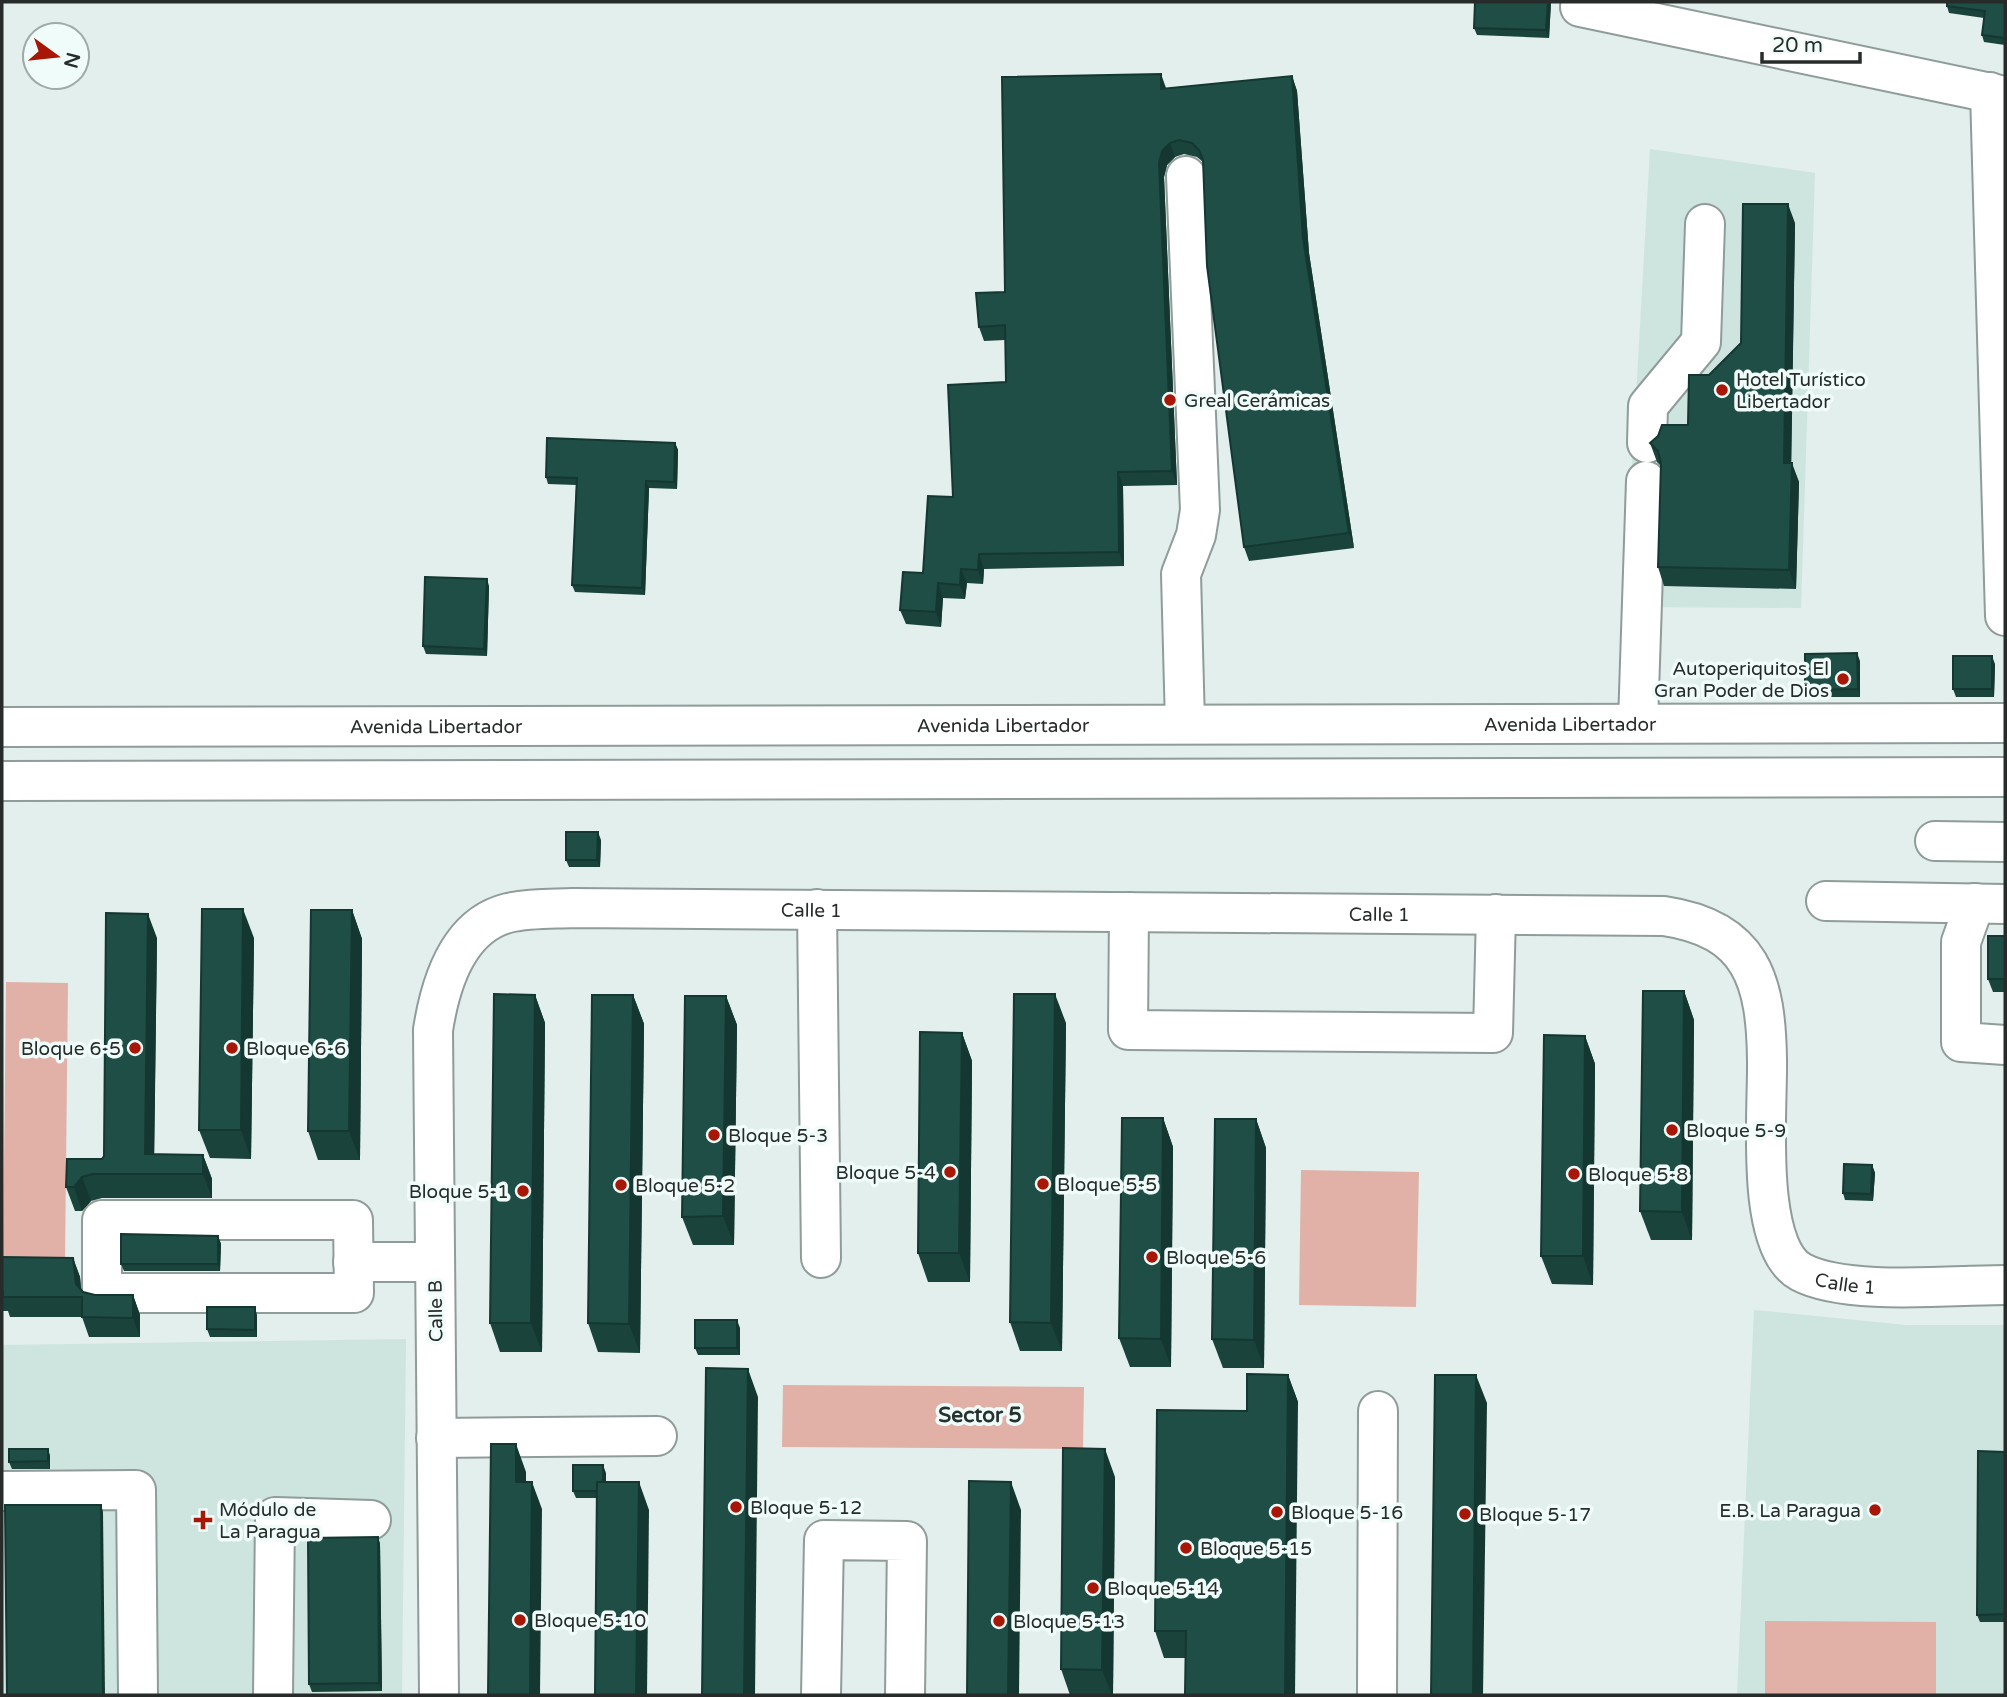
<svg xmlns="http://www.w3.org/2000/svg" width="2007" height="1697" font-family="'Varela Round',sans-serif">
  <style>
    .built { fill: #cee4df }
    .green { fill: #e1b1a8 }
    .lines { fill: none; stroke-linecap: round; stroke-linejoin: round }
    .minor-casing { stroke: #8f9c99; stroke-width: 42 }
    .major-casing { stroke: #8f9c99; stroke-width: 42 }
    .minor { stroke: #fff; stroke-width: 38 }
    .major { stroke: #fff; stroke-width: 38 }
    .wall { fill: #1a433c }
    .shaded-wall { fill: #153731 }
    .building { fill: #1e4e46; stroke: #153731; stroke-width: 2 }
    .poi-dot { fill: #a81605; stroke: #effcf9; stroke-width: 2.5 }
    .labels { text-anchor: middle; stroke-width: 7; stroke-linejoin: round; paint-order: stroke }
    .poi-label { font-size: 19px; fill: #272c2b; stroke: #effcf9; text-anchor: start }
    .street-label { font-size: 19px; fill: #272c2b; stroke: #effcf9 }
    .neighbourhood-label { font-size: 21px; font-weight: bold; fill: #27322f; stroke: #effcf9 }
  </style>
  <rect width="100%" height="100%" fill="#e2efec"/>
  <g class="built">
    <path d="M1650,149L1815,173L1801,608L1624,607Z"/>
    <path d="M1754,1310L1906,1325H2005V1695H1737Z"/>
    <path d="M406,1339L402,1695H2V1345Z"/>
  </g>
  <g class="green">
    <path d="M6,982L68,983L65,1261H3Z"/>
    <path d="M1301,1170L1419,1172L1416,1307L1299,1305Z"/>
    <path d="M783,1385L1084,1387L1083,1449L782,1447Z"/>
    <path d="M1765,1621L1936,1622V1695H1765Z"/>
  </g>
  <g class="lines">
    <g class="minor-casing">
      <g id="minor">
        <path d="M1580,7L2005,96"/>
        <path d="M1990,92L2005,616"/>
        <path d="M1647,443L1648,406L1701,342L1705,224"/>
        <path d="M1638,723L1646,481"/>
        <path d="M1185,724L1181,574L1196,535L1200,510L1186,176"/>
        <path d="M1935,841L2005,842"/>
        <path d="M1826,901L2005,904"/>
        <path d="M1975,903L1961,942V1042L2005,1045"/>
        <path d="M817,909L821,1258"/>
        <path d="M1129,912L1128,1030L1493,1033L1496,914"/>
        <path d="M102,1220H353L354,1293H102Z"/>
        <path d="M353,1262H434"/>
        <path d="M436,1438L657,1436"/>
        <path d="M2,1491L136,1490L138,1695"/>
        <path d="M273,1695L275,1517L371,1520"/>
        <path id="s1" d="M439,1695L433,1030C440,985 457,926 508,913C529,908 552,909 573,908L1664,916C1752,929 1766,981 1767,1060C1768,1108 1754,1247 1801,1272C1846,1296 1952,1285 2005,1285"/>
        <path d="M821,1695L824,1540L907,1541L905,1695"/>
        <path d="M1377,1695L1378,1411"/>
      </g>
    </g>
    <g class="major-casing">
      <g id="major">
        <path id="s2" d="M2,727L2005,723"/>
        <path d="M2,781L2005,777"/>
      </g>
    </g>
    <use href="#minor" class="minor"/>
    <use href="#major" class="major"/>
  </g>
  <g class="wall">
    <path d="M1551,2L1549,38L1477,35L1474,28Z"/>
    <path d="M2005,2V45L1984,42L1982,35L1984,18L1949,13L1947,6Z"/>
    <path d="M1292,76L1297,91L1309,253L1354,548L1249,561L1244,547L1203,162L1197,157L1184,154L1175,157L1167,165L1164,177L1177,485L1123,486L1124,566L984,569L983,584L967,583L965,599L943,598L941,627L906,624L900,610L923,573L953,497L1006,382L1005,340L984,341L979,327L1005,292L1166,89Z"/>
    <path d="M1795,223L1791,463L1799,482L1796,589L1664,586L1658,567L1661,466L1657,462L1650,443L1688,425L1709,375L1741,343Z"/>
    <path d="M675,443L678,450L677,489L649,488L645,595L575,592L572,585L576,485L548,484L546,477Z"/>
    <path d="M489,586L487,656L426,654L423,646Z"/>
    <path d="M1860,661V697H1808L1805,690Z"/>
    <path d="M1995,664L1994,697H1956L1953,689Z"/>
    <path d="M601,840L600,867H569L566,860Z"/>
    <path d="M352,910L362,939L360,1160H318L308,1131Z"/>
    <path d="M2005,936V992H1993L1988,979Z"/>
    <path d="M157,938L154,1154L203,1155L212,1179V1198H102L91,1201L82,1211H75L66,1187L102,1159L104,1156Z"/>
    <path d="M254,938L251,1159L210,1158L199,1130Z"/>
    <path d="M1684,991L1694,1020L1692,1240H1651L1640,1211Z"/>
    <path d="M535,995L545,1023L542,1352H500L490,1323Z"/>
    <path d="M633,995L644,1024L640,1353L598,1352L588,1323Z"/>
    <path d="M726,996L737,1025L734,1245H693L682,1217Z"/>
    <path d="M1066,1023L1062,1351H1020L1010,1322Z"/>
    <path d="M962,1033L972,1061L970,1282H928L918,1253Z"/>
    <path d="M1585,1036L1595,1064L1593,1285L1552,1284L1541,1256Z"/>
    <path d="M1163,1118L1173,1147L1171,1367H1130L1119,1338Z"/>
    <path d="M1256,1119L1266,1148L1264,1368H1223L1212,1339Z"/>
    <path d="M1872,1165L1875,1173L1873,1201L1845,1200L1843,1193Z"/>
    <path d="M218,1236L221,1244L220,1271H124L121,1264Z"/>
    <path d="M2,1257L73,1258L80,1277L81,1290L83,1292L95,1295H133L140,1315V1337H89L82,1317H10L8,1311H2Z"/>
    <path d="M257,1315V1337H210L207,1329Z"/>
    <path d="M740,1328V1355H698L695,1348Z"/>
    <path d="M1288,1375L1298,1402L1185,1658H1164L1155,1631L1247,1411Z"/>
    <path d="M48,1449L50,1456V1469H12L9,1462Z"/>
    <path d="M2005,1452V1622H1980L1977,1615Z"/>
    <path d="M606,1473V1482L649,1510L597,1498H576L573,1491Z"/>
    <path d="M1115,1477L1113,1695H1070L1061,1669Z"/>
    <path d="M378,1537L380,1544L382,1691L312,1692L309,1684Z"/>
  </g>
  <g class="shaded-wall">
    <path d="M1548,2H1551L1549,38L1546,30Z"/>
    <path d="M1161,74L1166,88L1161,89Z"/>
    <path d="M1292,76L1297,91L1309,253L1354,548L1349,533L1303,238Z"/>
    <path d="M1170,143L1175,157L1167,165L1164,177L1177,485L1172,471L1159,163L1162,151Z"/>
    <path d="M1788,204L1795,223L1791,482L1784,463Z"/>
    <path d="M675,443L678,450L677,489L674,482Z"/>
    <path d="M1792,463L1799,482L1796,589L1789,570Z"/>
    <path d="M1118,472L1123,486L1124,566L1119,552Z"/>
    <path d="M646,481L649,488L645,595L642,588Z"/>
    <path d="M979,554L984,569L983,584L978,570Z"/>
    <path d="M961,569L967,583L965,599L960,585Z"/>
    <path d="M487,579L489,586L487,656L484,649Z"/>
    <path d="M938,583L943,598L941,627L936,612Z"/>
    <path d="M1857,653L1860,661V697L1858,689Z"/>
    <path d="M1992,656L1995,664L1994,697L1992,689Z"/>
    <path d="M598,832L601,840L600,867L597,860Z"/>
    <path d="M243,909L254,938L251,1159L241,1130Z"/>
    <path d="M352,910L362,939L360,1160L349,1131Z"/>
    <path d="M148,914L157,938L154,1174L145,1154Z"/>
    <path d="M1684,991L1694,1020L1692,1240L1682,1212Z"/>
    <path d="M1055,994L1066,1023L1062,1351L1051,1323Z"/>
    <path d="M535,995L545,1023L542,1352L531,1323Z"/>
    <path d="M633,995L644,1024L640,1353L629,1324Z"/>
    <path d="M726,996L737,1025L734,1245L723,1216Z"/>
    <path d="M962,1033L972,1061L970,1282L959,1253Z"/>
    <path d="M1585,1036L1595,1064L1593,1285L1583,1256Z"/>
    <path d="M1163,1118L1173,1147L1171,1367L1161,1339Z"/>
    <path d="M1256,1119L1266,1148L1264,1368L1254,1340Z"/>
    <path d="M203,1155L212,1179V1198L203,1174Z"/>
    <path d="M1872,1165L1875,1173L1873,1201L1871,1194Z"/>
    <path d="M82,1177L91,1201L82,1211L74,1187Z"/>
    <path d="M218,1236L221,1244L220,1271L218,1264Z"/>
    <path d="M73,1258L80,1277L82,1298L76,1284Z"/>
    <path d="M133,1295L140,1315V1337L133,1318Z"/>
    <path d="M255,1307L257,1315V1337L255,1330Z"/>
    <path d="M737,1320L740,1328V1355L737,1348Z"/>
    <path d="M748,1369L758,1397L755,1695H744Z"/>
    <path d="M1288,1375L1298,1402L1295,1695H1285Z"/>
    <path d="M1476,1375L1487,1403L1483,1695H1473Z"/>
    <path d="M516,1444L526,1472V1509L516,1482Z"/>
    <path d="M48,1449L50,1456V1469L48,1461Z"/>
    <path d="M1105,1449L1115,1477L1113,1695H1112L1102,1670Z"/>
    <path d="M603,1465L606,1473V1498L603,1491Z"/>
    <path d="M532,1482L542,1509L540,1695H530Z"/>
    <path d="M639,1482L649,1510L647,1695H636Z"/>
    <path d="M1011,1482L1021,1510L1019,1695H1008Z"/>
    <path d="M101,1505L103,1512L105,1695H103Z"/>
    <path d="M378,1537L380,1544L382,1691L379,1683Z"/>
  </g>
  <g class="building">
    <path d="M1475,2H1548L1546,30L1474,28Z"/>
    <path d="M1947,2H2005V38L1982,35L1985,11L1947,6Z"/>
    <path d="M1161,74V89L1292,76L1303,238L1349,533L1244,547L1207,266L1203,160L1199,150L1192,143L1179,140L1170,143L1162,151L1159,163L1172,471L1118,472L1119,552L979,554L978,570L961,569L960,585L938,583L936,612L900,610L903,572L923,573L928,496L953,497L948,385L1006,382L1005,325L979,327L976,293L1005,292L1002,77Z"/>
    <path d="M1743,204H1788L1784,463H1792L1789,570L1658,567L1661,463L1658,451L1650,443L1658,436L1662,425H1688L1689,375H1709L1741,343Z"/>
    <path d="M547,438L675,443L674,482L646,481L642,588L572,585L577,478L546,477Z"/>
    <path d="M425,577L487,579L484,649L423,646Z"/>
    <path d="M1857,653L1858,689L1805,690V654Z"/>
    <rect x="1953" y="656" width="39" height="33"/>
    <path d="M566,832H598L597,860H566Z"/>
    <path d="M202,909H243L241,1130H199Z"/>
    <path d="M311,910H352L349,1131H308Z"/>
    <path d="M106,913L148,914L145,1154L203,1155V1174H93L82,1177L74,1187H66L67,1159H102L104,1156Z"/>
    <rect x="1988" y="936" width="17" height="43"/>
    <path d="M1643,991H1684L1682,1212L1640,1211Z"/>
    <path d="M494,994L535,995L531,1323H490Z"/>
    <path d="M1014,994H1055L1051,1323L1010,1322Z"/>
    <path d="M592,995H633L629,1324L588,1323Z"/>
    <path d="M685,996H726L723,1216L682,1217Z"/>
    <path d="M920,1032L962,1033L959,1253H918Z"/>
    <path d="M1544,1035L1585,1036L1583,1256H1541Z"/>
    <path d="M1122,1118H1163L1161,1339L1119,1338Z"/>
    <path d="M1215,1119H1256L1254,1340L1212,1339Z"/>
    <path d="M1844,1164L1872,1165L1871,1194L1843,1193Z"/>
    <path d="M121,1234L218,1236V1264H121Z"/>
    <path d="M2,1257L73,1258L76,1284L83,1292L95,1295H133V1318L82,1317V1297H3V1291H2Z"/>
    <path d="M207,1307H255V1330L207,1329Z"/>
    <rect x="695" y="1320" width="42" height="28"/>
    <path d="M706,1368L748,1369L744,1695H702Z"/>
    <path d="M1247,1374L1288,1375L1285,1695H1185L1186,1631H1155L1157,1410L1247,1411Z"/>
    <path d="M1435,1375H1476L1473,1695H1431Z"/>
    <path d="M491,1444H516V1482H532L530,1695H488Z"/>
    <path d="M1063,1448L1105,1449L1102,1670L1061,1669Z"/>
    <path d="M9,1449H48V1461L9,1462Z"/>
    <path d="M1978,1451L2005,1452V1614L1977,1615Z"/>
    <path d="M573,1465H603V1482H597V1491H573Z"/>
    <path d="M969,1481L1011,1482L1008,1695H967Z"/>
    <path d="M597,1482H639L636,1695H595Z"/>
    <path d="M5,1505H101L103,1695H7Z"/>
    <path d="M378,1537L379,1683L309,1684L308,1538Z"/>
  </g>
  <g class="poi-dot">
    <circle cx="1722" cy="390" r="7"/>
    <circle cx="1170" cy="400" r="7"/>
    <circle cx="1843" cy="679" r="7"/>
    <circle cx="135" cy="1048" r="7"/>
    <circle cx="232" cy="1048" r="7"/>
    <circle cx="1672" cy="1130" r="7"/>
    <circle cx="714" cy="1135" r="7"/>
    <circle cx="950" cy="1172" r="7"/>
    <circle cx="1574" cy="1174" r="7"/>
    <circle cx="1043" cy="1184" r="7"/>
    <circle cx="621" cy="1185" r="7"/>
    <circle cx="523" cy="1191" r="7"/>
    <circle cx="1152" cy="1257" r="7"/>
    <circle cx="736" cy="1507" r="7"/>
    <circle cx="1875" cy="1510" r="7"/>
    <circle cx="1277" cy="1512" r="7"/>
    <circle cx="1465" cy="1514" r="7"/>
    <path d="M199.5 1509.5h7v7h7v7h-7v7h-7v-7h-7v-7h7z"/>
    <circle cx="1186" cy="1548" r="7"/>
    <circle cx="1093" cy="1588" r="7"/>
    <circle cx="520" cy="1620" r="7"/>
    <circle cx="999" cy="1621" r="7"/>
  </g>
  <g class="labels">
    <g class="poi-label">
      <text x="1736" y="386">Hotel Turístico<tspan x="1736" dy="22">Libertador</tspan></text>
      <text x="1184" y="407">Greal Cerámicas</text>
      <text x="1829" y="675" text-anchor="end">Autoperiquitos El<tspan x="1829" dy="22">Gran Poder de Dios</tspan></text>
      <text x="121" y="1055" text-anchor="end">Bloque 6-5</text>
      <text x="246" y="1055">Bloque 6-6</text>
      <text x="1686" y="1137">Bloque 5-9</text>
      <text x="728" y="1142">Bloque 5-3</text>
      <text x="936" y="1179" text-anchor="end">Bloque 5-4</text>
      <text x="1588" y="1181">Bloque 5-8</text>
      <text x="1057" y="1191">Bloque 5-5</text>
      <text x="635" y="1192">Bloque 5-2</text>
      <text x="509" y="1198" text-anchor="end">Bloque 5-1</text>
      <text x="1166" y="1264">Bloque 5-6</text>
      <text x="750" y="1514">Bloque 5-12</text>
      <text x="219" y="1516">Módulo de<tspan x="219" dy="22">La Paragua</tspan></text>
      <text x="1861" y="1517" text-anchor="end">E.B. La Paragua</text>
      <text x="1291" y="1519">Bloque 5-16</text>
      <text x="1479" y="1521">Bloque 5-17</text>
      <text x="1200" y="1555">Bloque 5-15</text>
      <text x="1107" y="1595">Bloque 5-14</text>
      <text x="534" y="1627">Bloque 5-10</text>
      <text x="1013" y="1628">Bloque 5-13</text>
    </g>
    <g class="street-label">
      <text dy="7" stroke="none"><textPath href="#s2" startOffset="1568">Avenida Libertador</textPath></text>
      <text dy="7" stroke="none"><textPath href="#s2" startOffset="1001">Avenida Libertador</textPath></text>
      <text dy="7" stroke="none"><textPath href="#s2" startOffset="434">Avenida Libertador</textPath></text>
      <text dy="7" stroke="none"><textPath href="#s1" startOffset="1116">Calle 1</textPath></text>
      <text dy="7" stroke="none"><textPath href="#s1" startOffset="1684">Calle 1</textPath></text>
      <text dy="7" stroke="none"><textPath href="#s1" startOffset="2436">Calle 1</textPath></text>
      <text transform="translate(435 1311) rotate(-91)" y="7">Calle B</text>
    </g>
    <g class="neighbourhood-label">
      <text x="980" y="1422">Sector 5</text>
    </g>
  </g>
  <rect width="2007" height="1697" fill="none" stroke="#272c2b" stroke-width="7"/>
  <g transform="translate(56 56) rotate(105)"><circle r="33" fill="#effcf9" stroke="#9fa9a7" stroke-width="2"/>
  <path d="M0-5L12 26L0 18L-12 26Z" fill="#a81605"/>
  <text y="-10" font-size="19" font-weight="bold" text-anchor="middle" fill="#272c2b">N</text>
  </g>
  <path d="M1762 52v10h98v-10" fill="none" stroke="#272c2b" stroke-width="3.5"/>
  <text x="1772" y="52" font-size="21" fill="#272c2b" stroke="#effcf9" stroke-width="5" paint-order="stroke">20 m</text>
</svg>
